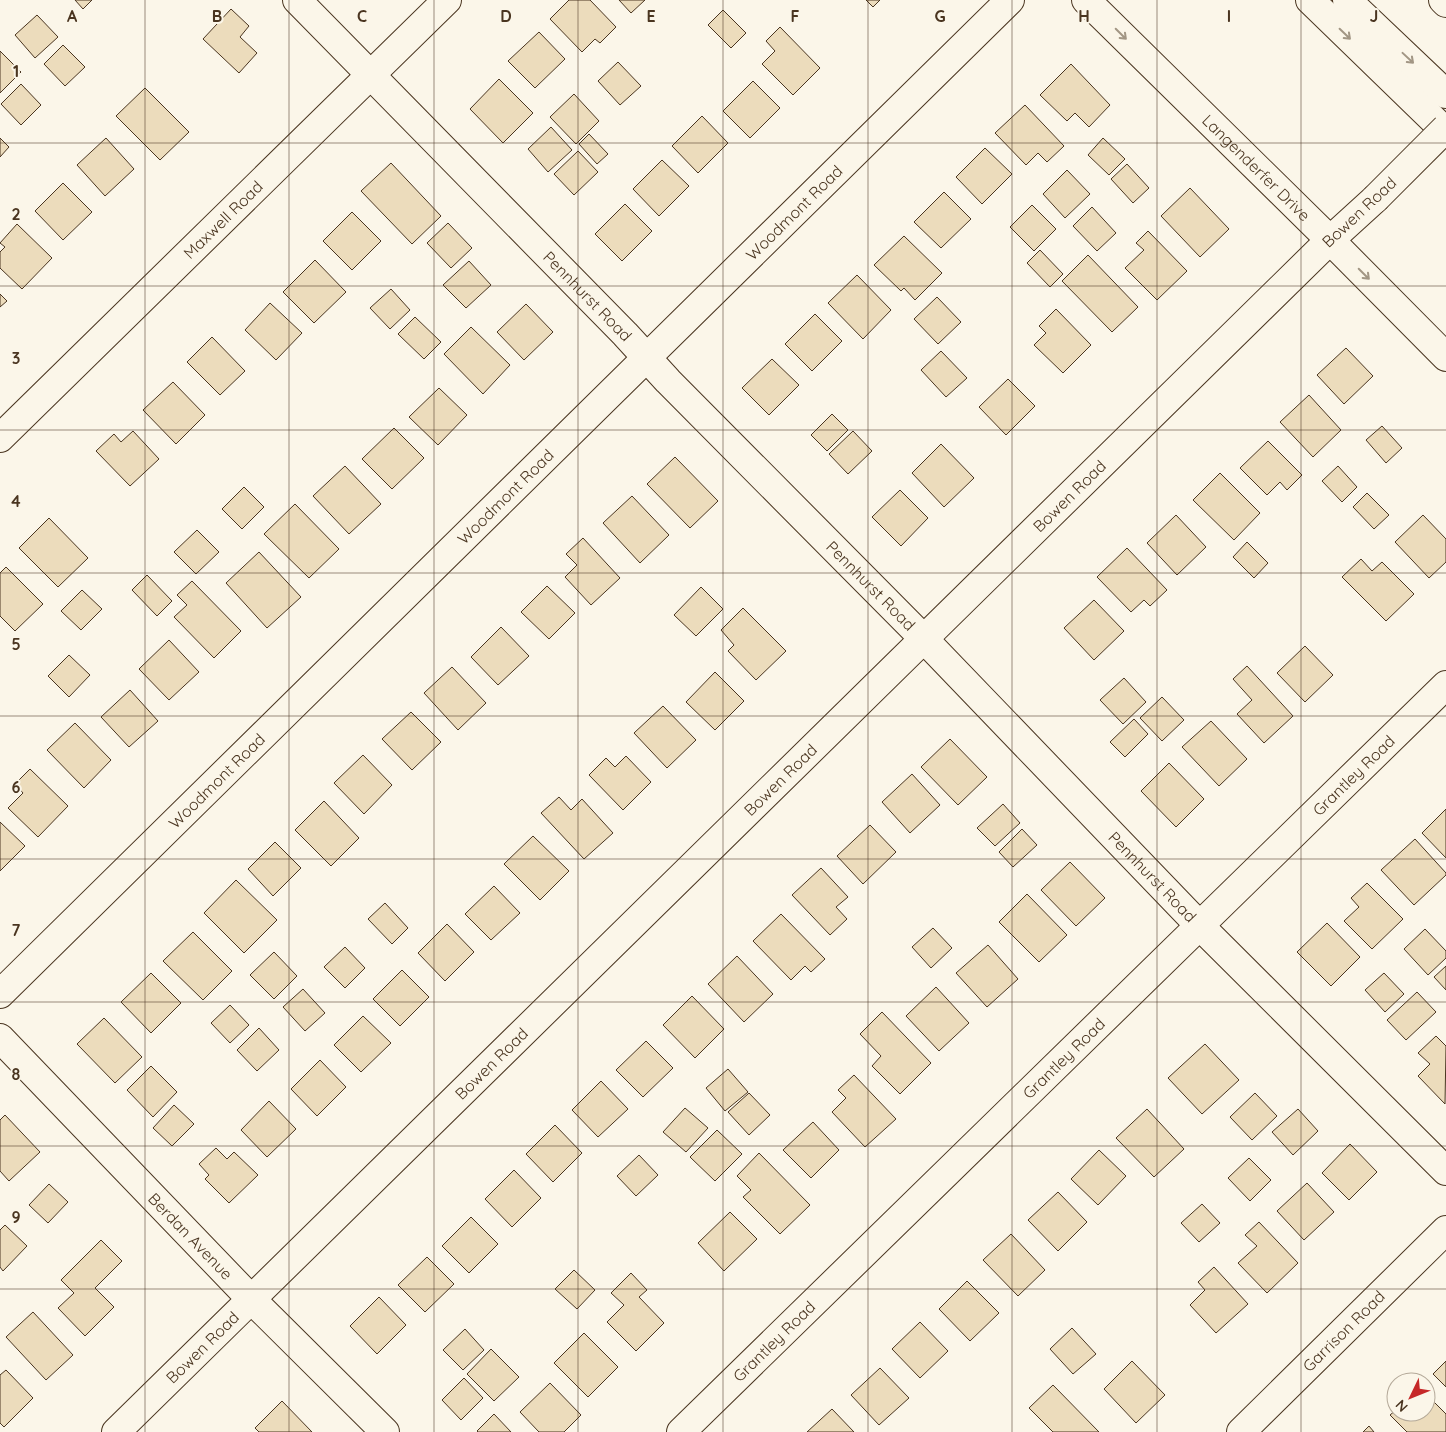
<svg xmlns="http://www.w3.org/2000/svg" width="1446" height="1432" font-family="Quicksand,sans-serif">
  <style>
    .building { fill: #ecdcbc; stroke: #4a3520 }
    .lines { fill: none; stroke-linecap: round; stroke-linejoin: round }
    .minor-casing { stroke: #4a3520; stroke-width: 30 }
    .motorway-casing { stroke: #4a3520; stroke-width: 30 }
    .minor { stroke: #fbf6e9; stroke-width: 28 }
    .motorway { stroke: #fbf6e9; stroke-width: 28 }
    .minor-bridge-casing { stroke: #4a3520; stroke-width: 30; stroke-linecap: butt }
    .minor-bridge { stroke: #fbf6e9; stroke-width: 28 }
    .oneway { stroke: #a29684 }
    .grid { fill: none; stroke: #4a3520; stroke-width: 1; stroke-opacity: 0.55 }
    .labels { text-anchor: middle; stroke-width: 4; stroke-linejoin: round; paint-order: stroke }
    .street-label { font-size: 16px; fill: #4a3520; stroke: #fbf6e9 }
    .grid-label { font-size: 16px; text-anchor: middle; font-weight: bold; fill: #4a3520; stroke: #fbf6e9; stroke-width: 4; stroke-linejoin: round; paint-order: stroke }
  </style>
  <rect width="100%" height="100%" fill="#fbf6e9"/>
  <g class="building">
    <path d="M75,0H92L83,9Z"/>
    <path d="M569,0H590L616,27L600,43L595,39L582,52L550,19Z"/>
    <path d="M619,0H645L631,13Z"/>
    <path d="M866,0H880L873,7Z"/>
    <path d="M231,9L249,26L240,37L257,53L239,73L203,39Z"/>
    <path d="M723,10L746,33L731,48L708,25Z"/>
    <path d="M37,15L58,37L35,58L15,35Z"/>
    <path d="M780,27L820,68L793,95L762,64L775,51L766,41Z"/>
    <path d="M539,32L565,59L535,88L508,61Z"/>
    <path d="M63,45L85,67L65,86L44,64Z"/>
    <path d="M0,51L21,72L0,93Z"/>
    <path d="M618,62L641,86L620,105L598,81Z"/>
    <path d="M1071,64L1110,105L1089,127L1075,113L1067,121L1040,95Z"/>
    <path d="M499,79L533,113L503,143L470,109Z"/>
    <path d="M753,81L780,108L750,138L723,111Z"/>
    <path d="M21,84L41,105L21,125L1,104Z"/>
    <path d="M145,88L189,132L160,160L116,116Z"/>
    <path d="M574,94L599,121L576,144L550,117Z"/>
    <path d="M1025,105L1064,146L1047,162L1038,153L1026,165L995,133Z"/>
    <path d="M702,116L728,143L698,173L672,146Z"/>
    <path d="M551,127L572,150L548,172L528,149Z"/>
    <path d="M589,134L608,154L597,164L579,144Z"/>
    <path d="M0,138L9,147L0,157Z"/>
    <path d="M106,138L134,169L105,196L77,165Z"/>
    <path d="M1103,138L1125,159L1109,175L1088,155Z"/>
    <path d="M985,148L1012,174L982,204L956,177Z"/>
    <path d="M578,151L598,172L574,195L554,174Z"/>
    <path d="M662,160L689,186L659,216L633,189Z"/>
    <path d="M391,163L441,216L412,244L361,191Z"/>
    <path d="M1127,164L1149,188L1133,203L1111,179Z"/>
    <path d="M1067,170L1090,194L1065,218L1043,194Z"/>
    <path d="M63,183L92,212L63,240L35,211Z"/>
    <path d="M1190,188L1229,229L1200,257L1161,216Z"/>
    <path d="M944,192L971,219L941,248L914,222Z"/>
    <path d="M625,204L652,231L622,261L595,234Z"/>
    <path d="M1032,205L1056,229L1034,251L1010,227Z"/>
    <path d="M1092,207L1116,233L1097,251L1073,226Z"/>
    <path d="M352,212L381,241L352,270L323,241Z"/>
    <path d="M448,223L472,248L451,268L427,243Z"/>
    <path d="M17,224L52,258L22,289L0,268V252L5,247L0,243Z"/>
    <path d="M1148,231L1187,271L1157,300L1125,268L1144,250L1136,243Z"/>
    <path d="M904,236L942,273L915,300L904,288L901,291L874,265Z"/>
    <path d="M1040,250L1063,274L1050,287L1027,263Z"/>
    <path d="M1088,255L1138,307L1112,332L1062,281Z"/>
    <path d="M315,260L346,292L314,323L283,292Z"/>
    <path d="M469,261L491,285L466,308L443,285Z"/>
    <path d="M857,275L891,310L863,339L828,303Z"/>
    <path d="M391,289L410,310L390,329L370,308Z"/>
    <path d="M0,294L7,301L0,307Z"/>
    <path d="M937,297L961,322L938,344L914,319Z"/>
    <path d="M270,303L302,333L276,360L245,330Z"/>
    <path d="M526,304L553,332L524,360L497,332Z"/>
    <path d="M1056,309L1091,345L1063,373L1034,345L1046,333L1039,326Z"/>
    <path d="M815,314L842,341L812,371L785,344Z"/>
    <path d="M415,317L441,342L424,359L398,334Z"/>
    <path d="M471,327L510,365L483,394L444,354Z"/>
    <path d="M212,337L245,371L220,395L187,362Z"/>
    <path d="M1346,348L1373,376L1344,404L1317,375Z"/>
    <path d="M941,351L967,378L946,397L921,370Z"/>
    <path d="M772,359L799,385L769,415L742,388Z"/>
    <path d="M1008,379L1035,406L1006,435L979,407Z"/>
    <path d="M173,382L205,415L176,444L143,410Z"/>
    <path d="M439,388L467,415L438,445L409,417Z"/>
    <path d="M1309,395L1341,430L1313,457L1280,422Z"/>
    <path d="M832,414L848,430L827,451L811,435Z"/>
    <path d="M1382,426L1402,448L1386,463L1366,440Z"/>
    <path d="M394,428L424,458L392,489L362,459Z"/>
    <path d="M133,431L159,459L130,486L96,451L114,434L121,442Z"/>
    <path d="M853,431L872,451L848,474L829,454Z"/>
    <path d="M1268,441L1302,475L1287,490L1280,482L1267,495L1240,468Z"/>
    <path d="M941,444L974,478L944,507L912,473Z"/>
    <path d="M675,457L718,501L690,528L647,484Z"/>
    <path d="M345,466L381,504L349,534L313,496Z"/>
    <path d="M1338,466L1357,487L1342,502L1322,481Z"/>
    <path d="M1220,473L1260,513L1234,540L1193,500Z"/>
    <path d="M244,487L264,507L242,529L222,509Z"/>
    <path d="M900,490L928,518L901,546L872,517Z"/>
    <path d="M1367,493L1389,515L1374,529L1353,507Z"/>
    <path d="M632,496L669,535L640,563L603,523Z"/>
    <path d="M295,504L339,549L309,578L264,534Z"/>
    <path d="M1176,515L1206,547L1177,575L1147,543Z"/>
    <path d="M1423,515L1446,539V562L1429,578L1395,542Z"/>
    <path d="M49,518L88,558L58,587L19,548Z"/>
    <path d="M197,530L219,552L196,574L174,552Z"/>
    <path d="M583,538L620,578L591,605L565,577L577,565L566,554Z"/>
    <path d="M1247,542L1268,563L1254,578L1233,557Z"/>
    <path d="M1127,548L1167,590L1150,606L1144,600L1131,612L1097,577Z"/>
    <path d="M259,552L301,597L267,628L226,583Z"/>
    <path d="M1361,559L1372,571L1382,562L1414,594L1386,621L1342,577Z"/>
    <path d="M6,567L43,604L15,631L0,616V573Z"/>
    <path d="M147,575L172,601L157,616L132,590Z"/>
    <path d="M192,581L241,631L214,658L174,617L187,605L177,595Z"/>
    <path d="M547,586L575,613L549,639L521,612Z"/>
    <path d="M701,587L723,609L696,636L674,615Z"/>
    <path d="M82,590L102,609L81,630L61,611Z"/>
    <path d="M1094,600L1124,631L1094,660L1064,628Z"/>
    <path d="M743,608L786,651L756,680L728,651L734,645L721,630Z"/>
    <path d="M501,627L529,656L498,685L471,657Z"/>
    <path d="M169,640L199,672L169,700L139,669Z"/>
    <path d="M1305,646L1333,675L1305,702L1277,673Z"/>
    <path d="M69,655L90,675L69,697L48,676Z"/>
    <path d="M1247,666L1293,716L1264,743L1237,714L1252,700L1233,679Z"/>
    <path d="M452,667L486,703L458,730L424,693Z"/>
    <path d="M715,672L744,701L715,730L686,702Z"/>
    <path d="M1124,678L1146,702L1123,724L1100,700Z"/>
    <path d="M130,690L158,721L129,747L101,717Z"/>
    <path d="M1162,697L1184,720L1162,741L1140,718Z"/>
    <path d="M663,706L696,740L667,768L634,733Z"/>
    <path d="M411,712L441,742L412,770L382,739Z"/>
    <path d="M1134,719L1148,734L1125,757L1110,742Z"/>
    <path d="M1211,721L1247,759L1219,786L1182,747Z"/>
    <path d="M75,723L111,760L84,788L47,750Z"/>
    <path d="M950,739L987,777L958,805L921,767Z"/>
    <path d="M363,755L392,785L364,814L334,783Z"/>
    <path d="M626,756L651,782L623,810L589,775L606,758L615,767Z"/>
    <path d="M1169,763L1204,799L1176,827L1141,791Z"/>
    <path d="M30,769L68,806L38,837L8,808L23,793L15,784Z"/>
    <path d="M912,774L940,805L910,833L882,802Z"/>
    <path d="M559,797L571,810L582,799L613,833L584,859L541,813Z"/>
    <path d="M324,801L359,838L331,866L295,830Z"/>
    <path d="M1003,804L1020,823L995,846L977,828Z"/>
    <path d="M1446,809V858L1422,833Z"/>
    <path d="M0,822L25,846L0,871Z"/>
    <path d="M870,825L896,852L863,884L837,856Z"/>
    <path d="M1022,829L1037,845L1013,867L999,852Z"/>
    <path d="M533,836L569,871L540,900L504,864Z"/>
    <path d="M1415,839L1446,873V875L1414,905L1381,870Z"/>
    <path d="M275,842L301,868L273,896L248,869Z"/>
    <path d="M1070,862L1105,898L1076,926L1041,890Z"/>
    <path d="M821,868L848,897L836,907L847,919L830,935L792,895Z"/>
    <path d="M236,880L277,920L244,953L204,913Z"/>
    <path d="M1367,883L1403,919L1372,949L1344,921L1359,907L1351,898Z"/>
    <path d="M494,886L520,913L491,940L465,914Z"/>
    <path d="M1027,894L1067,935L1039,962L999,922Z"/>
    <path d="M385,903L408,928L392,944L368,919Z"/>
    <path d="M781,914L825,959L811,972L805,966L791,980L753,941Z"/>
    <path d="M1327,923L1360,957L1331,986L1297,952Z"/>
    <path d="M447,924L474,952L445,981L418,953Z"/>
    <path d="M933,928L952,948L931,968L912,947Z"/>
    <path d="M1425,929L1446,951V958L1428,975L1404,949Z"/>
    <path d="M193,932L232,971L203,1000L163,961Z"/>
    <path d="M988,945L1018,979L987,1007L956,973Z"/>
    <path d="M345,947L365,968L345,988L324,967Z"/>
    <path d="M274,952L297,976L274,999L250,975Z"/>
    <path d="M737,956L773,994L744,1022L708,984Z"/>
    <path d="M1446,966V990L1434,977Z"/>
    <path d="M402,970L429,997L400,1026L373,999Z"/>
    <path d="M151,973L181,1003L151,1033L121,1002Z"/>
    <path d="M1384,973L1404,994L1385,1012L1365,990Z"/>
    <path d="M936,987L969,1023L939,1051L906,1016Z"/>
    <path d="M303,989L325,1013L305,1031L283,1007Z"/>
    <path d="M1417,992L1436,1012L1406,1040L1387,1020Z"/>
    <path d="M692,996L724,1029L695,1058L663,1025Z"/>
    <path d="M230,1005L249,1025L230,1043L211,1023Z"/>
    <path d="M882,1012L931,1063L900,1094L872,1066L881,1056L860,1034Z"/>
    <path d="M363,1016L391,1043L361,1072L334,1045Z"/>
    <path d="M104,1018L142,1057L115,1083L77,1044Z"/>
    <path d="M259,1028L279,1050L257,1071L237,1050Z"/>
    <path d="M1436,1036L1446,1046L1445,1104L1418,1076L1430,1064L1418,1053Z"/>
    <path d="M646,1041L673,1068L643,1097L616,1070Z"/>
    <path d="M1205,1044L1239,1080L1202,1114L1168,1078Z"/>
    <path d="M320,1060L346,1087L317,1116L291,1089Z"/>
    <path d="M151,1066L177,1092L153,1117L127,1090Z"/>
    <path d="M728,1069L748,1092L725,1111L706,1088Z"/>
    <path d="M854,1075L896,1119L865,1147L832,1112L846,1098L838,1090Z"/>
    <path d="M601,1081L628,1109L598,1137L572,1110Z"/>
    <path d="M749,1093L770,1115L749,1135L728,1112Z"/>
    <path d="M1255,1093L1277,1116L1252,1140L1230,1117Z"/>
    <path d="M269,1101L296,1129L267,1157L241,1130Z"/>
    <path d="M174,1105L194,1124L172,1146L153,1128Z"/>
    <path d="M685,1108L708,1128L686,1152L663,1132Z"/>
    <path d="M1147,1109L1184,1149L1154,1177L1116,1138Z"/>
    <path d="M1298,1109L1318,1131L1293,1155L1272,1132Z"/>
    <path d="M5,1115L40,1152L9,1181L0,1171V1120Z"/>
    <path d="M813,1122L839,1150L811,1178L783,1150Z"/>
    <path d="M555,1125L582,1153L553,1182L526,1154Z"/>
    <path d="M717,1130L742,1154L715,1181L690,1157Z"/>
    <path d="M1350,1144L1377,1172L1349,1200L1322,1173Z"/>
    <path d="M216,1148L227,1159L234,1152L258,1175L229,1203L205,1179L209,1175L199,1164Z"/>
    <path d="M1099,1150L1126,1176L1098,1205L1071,1179Z"/>
    <path d="M759,1153L810,1205L780,1234L743,1197L751,1190L737,1176Z"/>
    <path d="M639,1155L658,1175L636,1196L617,1176Z"/>
    <path d="M1249,1158L1271,1180L1250,1201L1228,1178Z"/>
    <path d="M514,1170L541,1198L512,1227L485,1199Z"/>
    <path d="M1307,1183L1334,1212L1304,1240L1277,1211Z"/>
    <path d="M49,1184L68,1202L48,1223L29,1205Z"/>
    <path d="M1058,1192L1087,1222L1058,1251L1028,1220Z"/>
    <path d="M1202,1204L1220,1223L1199,1242L1181,1223Z"/>
    <path d="M730,1212L757,1239L724,1271L698,1243Z"/>
    <path d="M471,1217L498,1244L469,1273L442,1246Z"/>
    <path d="M1259,1222L1298,1263L1267,1293L1238,1263L1257,1246L1245,1235Z"/>
    <path d="M5,1225L27,1246L3,1271L0,1267V1230Z"/>
    <path d="M1011,1234L1045,1270L1018,1296L983,1260Z"/>
    <path d="M101,1240L122,1261L95,1288L114,1307L85,1336L58,1308L74,1293L61,1280Z"/>
    <path d="M427,1257L454,1284L425,1312L398,1285Z"/>
    <path d="M1214,1267L1248,1304L1216,1333L1190,1305L1205,1290L1198,1282Z"/>
    <path d="M574,1270L595,1290L577,1309L555,1289Z"/>
    <path d="M631,1273L647,1290L639,1297L664,1323L636,1351L607,1322L624,1305L611,1293Z"/>
    <path d="M967,1281L999,1313L970,1341L939,1309Z"/>
    <path d="M379,1297L406,1325L377,1354L350,1326Z"/>
    <path d="M33,1312L73,1355L46,1380L6,1337Z"/>
    <path d="M920,1322L948,1351L920,1378L892,1349Z"/>
    <path d="M1072,1328L1096,1354L1073,1374L1050,1349Z"/>
    <path d="M465,1329L484,1350L463,1370L443,1350Z"/>
    <path d="M584,1333L618,1367L588,1397L554,1363Z"/>
    <path d="M491,1349L519,1377L494,1401L467,1374Z"/>
    <path d="M1132,1361L1165,1395L1136,1423L1104,1389Z"/>
    <path d="M1446,1361V1387L1433,1374Z"/>
    <path d="M880,1368L909,1398L879,1425L851,1395Z"/>
    <path d="M6,1370L33,1398L4,1427L0,1423V1375Z"/>
    <path d="M464,1378L483,1398L461,1420L442,1400Z"/>
    <path d="M550,1383L581,1415L564,1432H539L520,1412Z"/>
    <path d="M1053,1385L1099,1432H1053L1029,1408Z"/>
    <path d="M1426,1394L1446,1414V1432H1407L1390,1415L1396,1410V1412H1426Z"/>
    <path d="M282,1401L312,1432H259L255,1428Z"/>
    <path d="M832,1409L854,1432H807Z"/>
    <path d="M494,1414L511,1432H478L477,1431Z"/>
    <path d="M1369,1426L1374,1432H1363Z"/>
  </g>
  <g class="lines">
    <g class="minor-casing">
      <g id="minor">
        <path id="s1" d="M297,0L625,334L668,381L923,638L1199,925L1446,1171"/>
        <path id="s2" d="M1086,0L1330,240L1446,357"/>
        <path id="s3" d="M0,438L447,0"/>
        <path id="s4" d="M0,994L1010,0"/>
        <path id="s5" d="M0,1038L251,1299L385,1432"/>
        <path id="s6" d="M116,1432L1330,240L1375,199"/>
        <path id="s7" d="M681,1432L1446,685"/>
        <path id="s8" d="M1241,1432L1446,1230"/>
      </g>
    </g>
    <g class="motorway-casing">
      <g id="motorway">
        <path d="M1310,0L1446,132"/>
        <path d="M1347,0L1446,94"/>
        <path d="M1443,0L1446,3"/>
      </g>
    </g>
    <use href="#minor" class="minor"/>
    <use href="#motorway" class="motorway"/>
    <g class="minor-bridge-casing">
      <path id="minor-bridge" d="M1375,199L1446,128"/>
    </g>
    <use href="#minor-bridge" class="minor-bridge"/>
  </g>
  <defs><path id="oneway-shaft" d="M-6 0H5M1.5-3L5.5 0L1.5 3" fill="none" stroke-width="1.6" stroke-linecap="round" stroke-linejoin="round" transform="scale(1.25)"/></defs>
  <g class="oneway">
    <use href="#oneway-shaft" transform="translate(1121 34) rotate(45)"/>
    <use href="#oneway-shaft" transform="translate(1345 34) rotate(44)"/>
    <use href="#oneway-shaft" transform="translate(1408 58) rotate(43)"/>
    <use href="#oneway-shaft" transform="translate(1364 274) rotate(45)"/>
  </g>
  <path class="grid" d="M145,0V1432M289,0V1432M434,0V1432M578,0V1432M723,0V1432M868,0V1432M1012,0V1432M1157,0V1432M1301,0V1432M0,143H1446M0,286H1446M0,430H1446M0,573H1446M0,716H1446M0,859H1446M0,1002H1446M0,1146H1446M0,1289H1446"/>
  <g class="labels">
    <g class="street-label">
      <text dy="6" stroke="none"><textPath href="#s2" startOffset="239">Langenderfer Drive</textPath></text>
      <text transform="translate(1359 212) rotate(-43)" y="6">Bowen Road</text>
      <text dy="6" stroke="none"><textPath href="#s4" startOffset="1114">Woodmont Road</textPath></text>
      <text dy="6" stroke="none"><textPath href="#s3" startOffset="312">Maxwell Road</textPath></text>
      <text dy="6" stroke="none"><textPath href="#s1" startOffset="415">Pennhurst Road</textPath></text>
      <text dy="6" stroke="none"><textPath href="#s6" startOffset="1336">Bowen Road</textPath></text>
      <text dy="6" stroke="none"><textPath href="#s4" startOffset="709">Woodmont Road</textPath></text>
      <text dy="6" stroke="none"><textPath href="#s1" startOffset="820">Pennhurst Road</textPath></text>
      <text dy="6" stroke="none"><textPath href="#s7" startOffset="940">Grantley Road</textPath></text>
      <text dy="6" stroke="none"><textPath href="#s6" startOffset="931">Bowen Road</textPath></text>
      <text dy="6" stroke="none"><textPath href="#s4" startOffset="304">Woodmont Road</textPath></text>
      <text dy="6" stroke="none"><textPath href="#s1" startOffset="1225">Pennhurst Road</textPath></text>
      <text dy="6" stroke="none"><textPath href="#s7" startOffset="535">Grantley Road</textPath></text>
      <text dy="6" stroke="none"><textPath href="#s6" startOffset="526">Bowen Road</textPath></text>
      <text dy="6" stroke="none"><textPath href="#s5" startOffset="275">Berdan Avenue</textPath></text>
      <text dy="6" stroke="none"><textPath href="#s8" startOffset="144">Garrison Road</textPath></text>
      <text dy="6" stroke="none"><textPath href="#s7" startOffset="130">Grantley Road</textPath></text>
      <text dy="6" stroke="none"><textPath href="#s6" startOffset="121">Bowen Road</textPath></text>
    </g>
  </g>
  <g class="grid-label">
    <text x="72" y="22">A</text>
    <text x="217" y="22">B</text>
    <text x="362" y="22">C</text>
    <text x="506" y="22">D</text>
    <text x="651" y="22">E</text>
    <text x="795" y="22">F</text>
    <text x="940" y="22">G</text>
    <text x="1084" y="22">H</text>
    <text x="1229" y="22">I</text>
    <text x="1374" y="22">J</text>
    <text x="16" y="77">1</text>
    <text x="16" y="220">2</text>
    <text x="16" y="364">3</text>
    <text x="16" y="507">4</text>
    <text x="16" y="650">5</text>
    <text x="16" y="793">6</text>
    <text x="16" y="936">7</text>
    <text x="16" y="1080">8</text>
    <text x="16" y="1223">9</text>
  </g>
  <g transform="translate(1411 1397) rotate(227)"><circle r="24" fill="#fbf6e9" stroke="#b4a999"/>
  <path d="M0-4L9 19L0 12L-9 19Z" fill="#c62828"/>
  <text y="-8" font-size="14" font-weight="bold" text-anchor="middle" fill="#4a3520">N</text>
  </g>
</svg>
